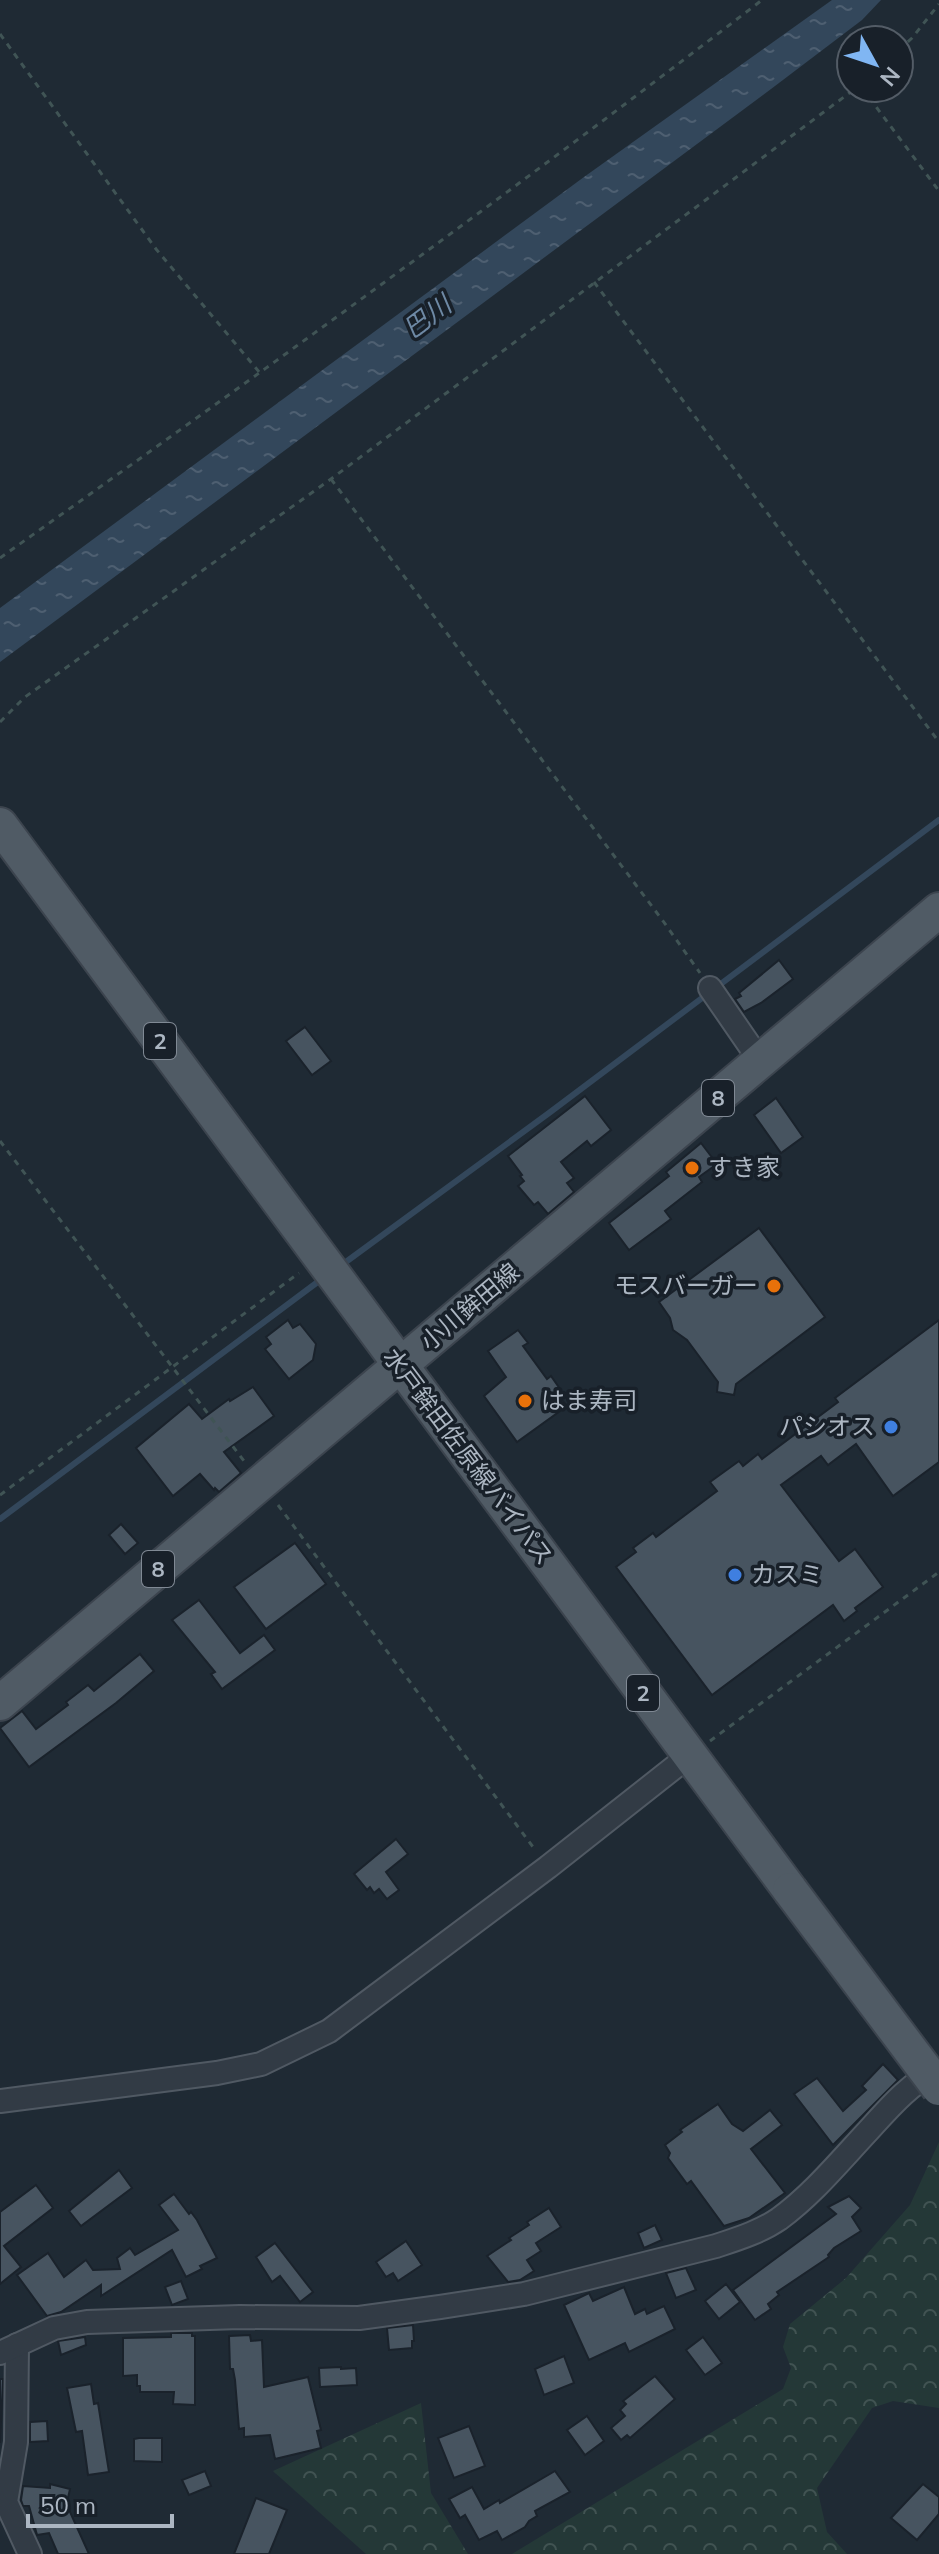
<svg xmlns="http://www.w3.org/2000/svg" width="939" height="2554" font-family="Mulish,'Noto Sans JP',sans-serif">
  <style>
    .forest { fill: url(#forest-crowns) }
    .water { fill: url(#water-ripples) }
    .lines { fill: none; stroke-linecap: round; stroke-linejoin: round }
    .stream { stroke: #33475b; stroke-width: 6 }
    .building { fill: #475460; stroke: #1a222b; stroke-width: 2 }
    .street-casing { stroke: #505963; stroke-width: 26 }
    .primary-casing { stroke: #3c444e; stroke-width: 38 }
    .path { stroke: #405455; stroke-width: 3; stroke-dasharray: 6 6; stroke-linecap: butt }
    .street { stroke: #323b45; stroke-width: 22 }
    .primary { stroke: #505b65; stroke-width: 34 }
    .primary-bridge-casing { stroke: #3c444e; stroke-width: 38; stroke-linecap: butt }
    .primary-bridge { stroke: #505b65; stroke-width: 34 }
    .food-dot { fill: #e8710a; stroke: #182029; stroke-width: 3 }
    .shop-dot { fill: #3f7fe0; stroke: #182029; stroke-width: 3 }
    .labels { text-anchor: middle; stroke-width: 7; stroke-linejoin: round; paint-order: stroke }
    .shield { fill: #182029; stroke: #808994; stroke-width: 2 }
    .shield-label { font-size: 22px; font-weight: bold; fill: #acb6c2 }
    .poi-label { font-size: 24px; fill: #acb6c2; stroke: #182029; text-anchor: start }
    .street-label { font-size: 24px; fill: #acb6c2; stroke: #182029 }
    .water-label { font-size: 26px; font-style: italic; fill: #6e89a5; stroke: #182029 }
  </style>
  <defs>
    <pattern id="forest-crowns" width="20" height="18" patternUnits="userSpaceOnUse" patternTransform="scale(2)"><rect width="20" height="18" fill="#243837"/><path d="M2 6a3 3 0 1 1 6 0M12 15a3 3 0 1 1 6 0" fill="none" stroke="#415352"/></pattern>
    <pattern id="water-ripples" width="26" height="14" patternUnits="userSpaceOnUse" patternTransform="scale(2)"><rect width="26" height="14" fill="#33475b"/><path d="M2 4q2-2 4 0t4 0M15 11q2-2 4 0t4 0" fill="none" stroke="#4e5f71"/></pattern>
  </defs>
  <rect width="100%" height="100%" fill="#1f2a34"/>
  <g class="forest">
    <path d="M939,2142V2408L893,2401L872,2408L817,2488L827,2532L847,2554H512L783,2389L791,2368L783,2347L790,2324L846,2278L910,2205Z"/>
    <path d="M421,2403L431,2493L468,2554H366L273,2471Z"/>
  </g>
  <path class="water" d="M832,0H881L862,20L775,86L0,662V608L584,177Z"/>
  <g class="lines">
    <g class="stream">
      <path d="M339,1267L549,1113L939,820"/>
      <path d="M0,1519L323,1278"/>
    </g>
  </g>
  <g class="building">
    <path d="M779,960L793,979L761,1003L744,1012L735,999L741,996L739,993Z"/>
    <path d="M305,1027L331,1061L312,1075L286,1041Z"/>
    <path d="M585,1096L611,1130L591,1146L587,1141L561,1162L574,1178L567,1183L574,1192L548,1214L538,1202L534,1205L518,1186L524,1181L520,1176L522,1175L508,1156Z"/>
    <path d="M776,1098L803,1137L781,1153L754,1115Z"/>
    <path d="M701,1143L717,1164L699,1177L702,1182L665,1211L671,1219L629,1250L609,1223L669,1176L666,1172Z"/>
    <path d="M759,1228L825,1317L736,1384L734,1395L717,1392L718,1382L687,1340L673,1330L670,1318L659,1302Z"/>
    <path d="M288,1320L293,1328L300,1324L316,1344L313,1360L289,1379L265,1349L271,1344L266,1337Z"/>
    <path d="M939,1320V1462L893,1496L856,1444L828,1465L821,1456L781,1485L839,1561L855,1549L883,1587L855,1608L857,1611L844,1621L833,1605L712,1695L616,1567L636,1552L633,1548L653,1533L656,1537L717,1491L710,1482L739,1461L743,1466L758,1454L762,1459L838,1402L835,1398Z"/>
    <path d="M518,1330L528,1343L523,1346L547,1379L551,1376L560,1389L556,1392L567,1406L517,1442L484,1396L506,1377L488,1351Z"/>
    <path d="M253,1387L274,1416L224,1452L241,1473L219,1492L215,1488L214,1490L200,1474L173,1496L136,1448L189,1404L202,1419L229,1399L230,1401Z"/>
    <path d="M121,1524L138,1543L125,1554L109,1535Z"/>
    <path d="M295,1543L326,1584L266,1629L234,1587Z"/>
    <path d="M199,1600L240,1653L264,1635L275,1650L222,1689L211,1674L215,1672L172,1620Z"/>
    <path d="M140,1654L154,1671L116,1703L29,1767L0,1728L22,1711L36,1729L68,1705L66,1702L88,1685L94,1691Z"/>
    <path d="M396,1839L408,1854L386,1872L399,1890L387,1899L379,1889L374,1893L370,1887L367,1890L354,1874Z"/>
    <path d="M883,2064L898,2080L833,2145L794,2094L817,2078L843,2111L866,2090L862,2086Z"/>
    <path d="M718,2104L732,2124L743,2131L770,2110L782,2125L751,2149L785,2193L749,2218L724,2226L691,2181L687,2184L668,2158L670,2153L665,2145L682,2132L680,2130Z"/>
    <path d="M119,2170L132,2188L81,2226L69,2211Z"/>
    <path d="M36,2185L53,2208L4,2246L21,2267L0,2284V2212Z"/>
    <path d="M174,2194L189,2214L191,2212L197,2220L217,2258L200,2266L202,2269L186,2277L172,2250L101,2296V2285L61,2312L47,2316L17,2275L48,2253L64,2277L86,2260L93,2270L120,2269L117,2258L130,2248L135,2255L178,2230L159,2205Z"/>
    <path d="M849,2196L861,2208L852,2217L861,2231L834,2248L828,2255L829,2257L777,2292L779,2295L768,2304L771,2309L755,2320L733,2290L836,2214L828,2207Z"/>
    <path d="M549,2208L561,2227L536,2243L541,2251L527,2260L534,2271L520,2280L508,2282L487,2256L511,2240L509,2238L529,2225L527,2222Z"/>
    <path d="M655,2225L662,2240L644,2248L638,2233Z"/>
    <path d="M406,2241L422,2265L398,2281L393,2273L386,2277L376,2262Z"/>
    <path d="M275,2243L313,2292L300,2302L280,2276L272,2282L256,2257Z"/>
    <path d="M686,2268L696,2290L676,2298L666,2273Z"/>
    <path d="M181,2281L188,2299L172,2305L165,2287Z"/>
    <path d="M726,2284L740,2302L719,2319L705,2301Z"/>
    <path d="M624,2287L635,2314L645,2309L647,2314L664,2306L675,2329L629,2352L625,2343L589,2360L564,2305L589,2293L593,2301Z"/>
    <path d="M413,2325L414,2341H412V2348L389,2350L387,2328Z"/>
    <path d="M171,2333H192V2336H195V2405L173,2404L174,2392H140V2386H137V2375L123,2376V2338L171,2337Z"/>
    <path d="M250,2335L251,2341L262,2340L264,2387L308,2377L321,2430L317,2431L321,2448L275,2459L270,2435L244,2437V2428L239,2429L235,2380L233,2369H230L229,2336Z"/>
    <path d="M85,2337L86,2345L61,2355L58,2341Z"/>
    <path d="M703,2337L722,2363L705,2375L686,2350Z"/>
    <path d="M564,2356L574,2383L544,2395L535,2369Z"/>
    <path d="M341,2367V2369L356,2368L357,2385L320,2387L319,2368Z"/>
    <path d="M655,2376L675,2399L630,2438L627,2435L621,2440L611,2428L625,2416L620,2410L626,2404L623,2401Z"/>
    <path d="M0,2379H3L0,2443Z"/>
    <path d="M91,2384L94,2404L98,2403L109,2472L88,2475L82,2431L76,2432L67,2388Z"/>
    <path d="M587,2416L604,2441L585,2455L567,2430Z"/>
    <path d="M47,2421L48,2441L30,2442V2422Z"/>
    <path d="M469,2426L485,2466L454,2478L438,2438Z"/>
    <path d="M139,2438H162V2462L134,2461V2439Z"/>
    <path d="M205,2471L211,2486L189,2495L182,2480Z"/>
    <path d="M555,2471L570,2492L535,2511L537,2516L529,2521L525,2527L502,2540L497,2531L479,2540L465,2515L460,2518L449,2499L472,2487L484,2509L499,2500L500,2503Z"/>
    <path d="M50,2484L70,2489L68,2498L70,2512L89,2554H58L49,2533L37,2535L29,2506H23L21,2500L23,2486L50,2488Z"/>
    <path d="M923,2484L939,2497V2514L917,2540L891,2518Z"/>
    <path d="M256,2498L287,2510L269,2554H234Z"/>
  </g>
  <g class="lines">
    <g class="street-casing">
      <g id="street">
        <path d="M710,988L761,1062"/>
        <path d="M0,2101L217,2073L261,2064L329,2031L548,1867L690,1755"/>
        <path d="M17,2345L16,2442L6,2502L30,2554"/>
        <path d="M0,2353L54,2328L87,2322L240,2317L359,2318L440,2307L524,2294L716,2246C737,2239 760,2232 779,2219C812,2195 840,2161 868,2131C889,2108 909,2084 938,2070"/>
      </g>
    </g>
    <g class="primary-casing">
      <g id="primary">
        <path d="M0,825L790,1890"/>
        <path d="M0,1703L939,910"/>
      </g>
    </g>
    <g class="path">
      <path d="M0,34L156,249L260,373"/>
      <path d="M899,50L912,38L939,4"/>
      <path d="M862,88L939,191"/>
      <path d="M594,282L939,742"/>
      <path d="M331,479L663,921L700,973"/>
      <path d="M0,558C257,376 512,192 762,0"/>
      <path d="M0,722L25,697L331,479L856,88"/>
      <path d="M0,1141L244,1461"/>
      <path d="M0,1495L299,1273"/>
      <path d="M278,1505L536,1851"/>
      <path d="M710,1741L939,1572"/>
    </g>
    <use href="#street" class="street"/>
    <use href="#primary" class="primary"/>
    <g class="primary-bridge-casing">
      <path id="primary-bridge" d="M790,1890L939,2088"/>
    </g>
    <use href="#primary-bridge" class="primary-bridge"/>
  </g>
  <g class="food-dot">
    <circle cx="692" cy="1168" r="8"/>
    <circle cx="774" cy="1286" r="8"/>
    <circle cx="525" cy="1401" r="8"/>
  </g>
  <g class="shop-dot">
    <circle cx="891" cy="1427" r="8"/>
    <circle cx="735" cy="1575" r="8"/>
  </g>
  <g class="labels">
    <g class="shield">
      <rect x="144" y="1023" width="32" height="36" rx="6"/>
      <rect x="702" y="1080" width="32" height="36" rx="6"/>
      <rect x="142" y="1551" width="32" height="36" rx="6"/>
      <rect x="627" y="1675" width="32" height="36" rx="6"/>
    </g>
    <g class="shield-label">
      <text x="160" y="1049">2</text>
      <text x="718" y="1106">8</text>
      <text x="158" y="1577">8</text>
      <text x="643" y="1701">2</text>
    </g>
    <g class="poi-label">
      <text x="708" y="1176">すき家</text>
      <text x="758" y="1294" text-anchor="end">モスバーガー</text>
      <text x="541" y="1409">はま寿司</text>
      <text x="875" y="1435" text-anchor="end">パシオス</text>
      <text x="751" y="1583">カスミ</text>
    </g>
    <g class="street-label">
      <text transform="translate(470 1307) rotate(-40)" y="8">小川鉾田線</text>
      <text transform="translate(468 1457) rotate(53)" y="8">水戸鉾田佐原線バイパス</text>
    </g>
    <g class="water-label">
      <text transform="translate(427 317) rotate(-37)" y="9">巴川</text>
    </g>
  </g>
  <g transform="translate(875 64) rotate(130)"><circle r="38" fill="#182029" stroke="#535c66" stroke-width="2"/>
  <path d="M0-6L14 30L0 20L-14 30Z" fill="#80b6f3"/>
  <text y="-12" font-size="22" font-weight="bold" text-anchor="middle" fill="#acb6c2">N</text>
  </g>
  <path d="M28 2514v12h144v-12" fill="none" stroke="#acb6c2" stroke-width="4"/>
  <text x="40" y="2514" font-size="24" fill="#acb6c2" stroke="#182029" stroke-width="6" paint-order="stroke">50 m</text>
</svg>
